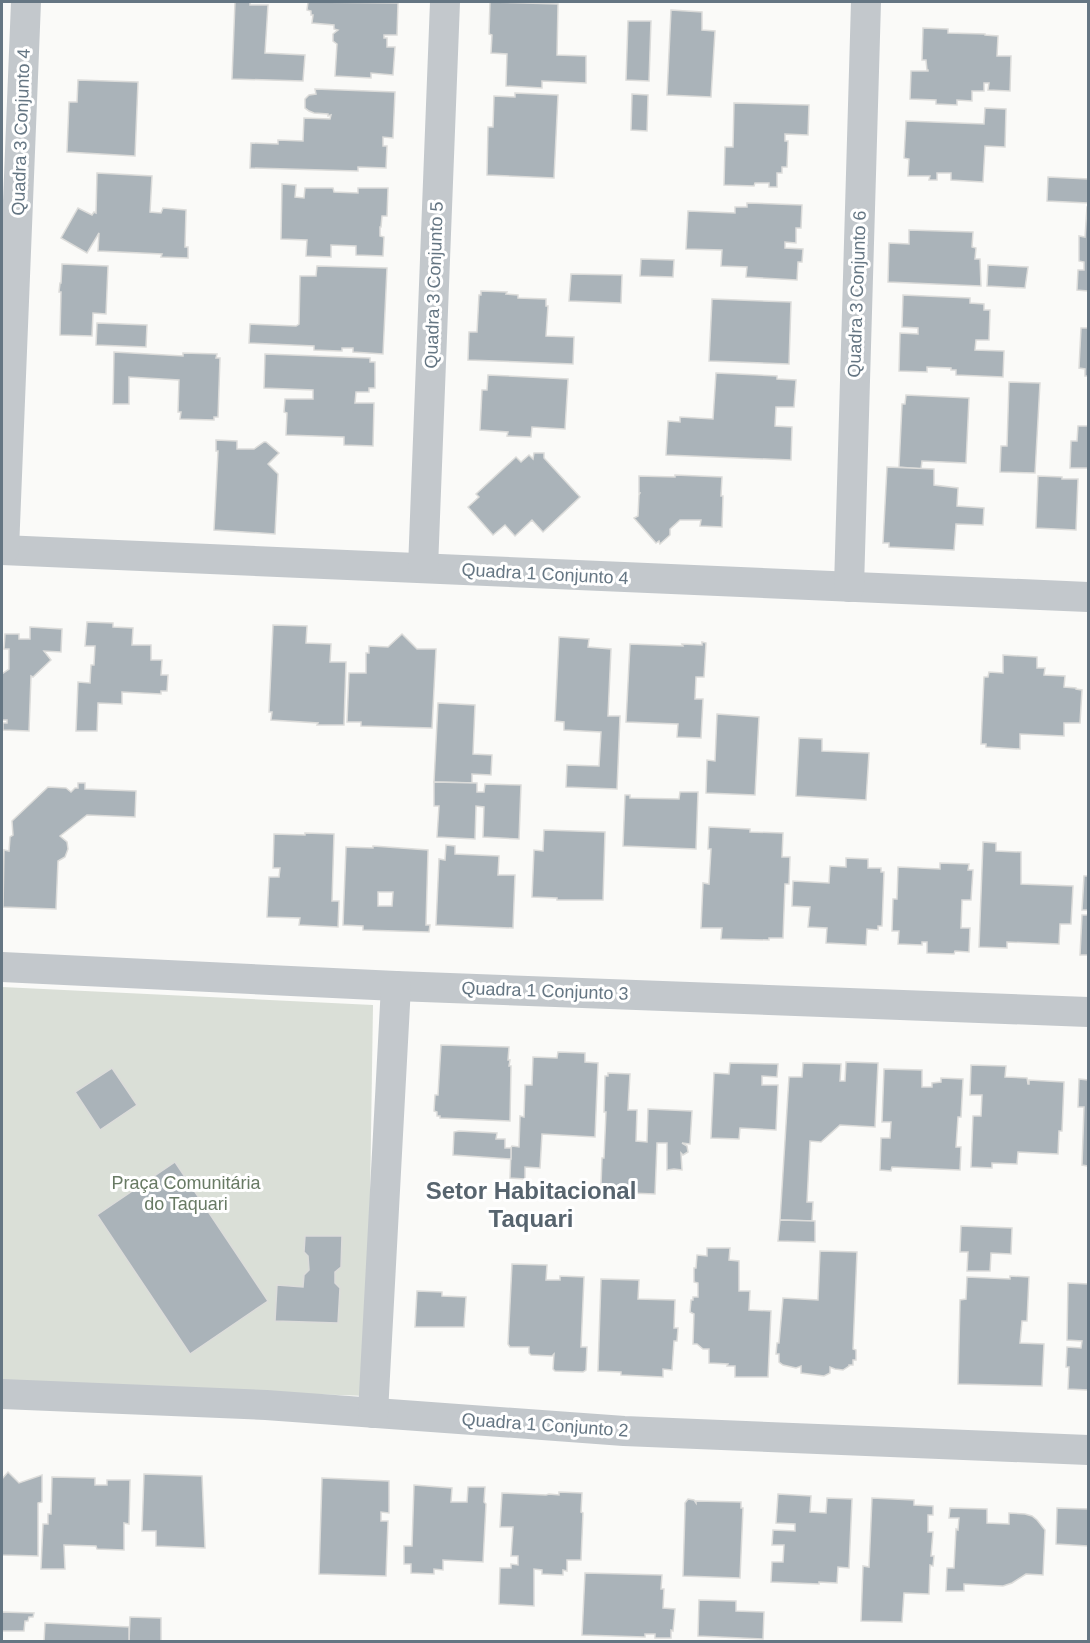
<svg xmlns="http://www.w3.org/2000/svg" width="1090" height="1643" font-family="Arial,sans-serif">
  <style>
    .green { fill: #dadfd7 }
    .building { fill: #aab3b9; stroke: #dcdcda; stroke-width: 1.5; fill-rule: evenodd }
    .lines { fill: none; stroke-linecap: round; stroke-linejoin: round }
    .street { stroke: #c3c8cc; stroke-width: 30 }
    .labels { text-anchor: middle; stroke-width: 6; stroke-linejoin: round; paint-order: stroke }
    .street-label { font-size: 18px; fill: #657683; stroke: #fff }
    .park-label { font-size: 18px; fill: #687a64; stroke: #fff }
    .district-label { font-size: 24px; font-weight: bold; fill: #57646e; stroke: #fff }
  </style>
  <rect width="100%" height="100%" fill="#fafaf8"/>
  <path class="green" d="M2,987L373,1005L367,1396L2,1383Z"/>
  <g class="building">
    <path d="M235,2H250V5H268L265,53L305,55L303,81L232,79Z"/>
    <path d="M308,2L398,3L397,35H384V38H387V47H395L393,75L371,73V78L335,76L337,44L333,41V34L338,30L334,29V25L312,23L313,15H311V11L307,10Z"/>
    <path d="M490,2L558,4L557,55L586,56V83L542,81V88L506,86L507,54L491,53L492,35L489,34Z"/>
    <path d="M671,10L702,12V30L715,31L711,97L667,95Z"/>
    <path d="M628,21H651L649,81L626,80Z"/>
    <path d="M923,28L948,29V33L985,34V35L998,36L997,56H1011L1010,91L988,90L989,83H984V91H972V101L957,100V105L936,104V100L910,99L911,71H928V70H927L926,60H922Z"/>
    <path d="M78,80L138,82L135,156L67,152L69,102H77Z"/>
    <path d="M315,89L395,92L393,138L383,137V146H387L386,168L358,167V171L250,168L251,143L278,144V140L303,141L304,118L330,119L331,115L328,116V114L314,113L309,111L305,108V99L309,95L316,94Z"/>
    <path d="M515,93L558,95L554,178L487,175L488,127H493L494,96L515,97Z"/>
    <path d="M632,94L648,95L647,131L631,130Z"/>
    <path d="M734,103L809,105L808,135L785,134V141H788L787,167H782V173H777V187H769V183H755L754,186L724,185L725,147H733Z"/>
    <path d="M985,108L1006,109L1005,147L985,146L983,182L951,180V173H937V180H929L930,176H908L909,159L904,158L906,121L984,124Z"/>
    <path d="M97,173L152,176L150,212L161,213L163,208L186,210L185,247H188V258L161,257L162,254L98,251L99,233L87,253L61,238L78,208L92,215L94,212L96,213Z"/>
    <path d="M1048,177L1088,179V203L1047,201Z"/>
    <path d="M282,184L296,185L295,197L304,198L305,188H333L334,192L358,193V188H388L387,216H382L381,227H380V236L384,237L383,256L356,255V246L331,245V257L306,256L307,240L281,239Z"/>
    <path d="M747,203L802,205L801,228H796V243L785,242V248L803,249L802,262H798L797,280L746,277L747,267L721,266L722,250L686,249L688,211L735,213V207H747Z"/>
    <path d="M1087,207H1088V291L1077,290L1078,270H1084V262L1079,261V236L1085,237Z"/>
    <path d="M909,230L973,232L972,247L976,248L975,259H980L981,286L888,282L889,243L909,244Z"/>
    <path d="M641,259L674,260L673,277L640,276Z"/>
    <path d="M62,264L108,266L106,314L93,313L92,336L60,335L61,292H59L60,283H61Z"/>
    <path d="M988,265L1028,267L1025,288L987,286Z"/>
    <path d="M317,266L387,268L383,354L353,352V348H342V351H339L314,350V346L249,343L250,324L296,326L299,324L300,276H316Z"/>
    <path d="M571,274L622,275L621,303L569,301Z"/>
    <path d="M481,291L507,292L506,294L518,295V298L546,299V306H548L546,336L574,337L573,364L468,360L469,332H477L479,295H481Z"/>
    <path d="M903,295L970,298V303L984,304V310H990L989,340H976L975,350L1004,351L1003,377L956,375V370H951V368L927,367V372L899,371L900,333L918,334V328L902,327Z"/>
    <path d="M712,299L791,302L789,364L709,361Z"/>
    <path d="M97,323L147,325L146,347L96,345Z"/>
    <path d="M1081,328H1088V376H1085V369L1079,368Z"/>
    <path d="M114,352L183,356V353L217,354L216,358H220L218,417H214V420L180,419L181,412H178L179,380L129,377V404H113Z"/>
    <path d="M265,354L370,358V362H375V388H369V392H356L355,403H374L373,446L344,445V437L286,435L287,413L284,412L285,399H313V390L264,388Z"/>
    <path d="M716,373L777,376V379L796,380L794,407H776L775,426L792,427L791,460L666,455L668,421L680,422V417L713,419Z"/>
    <path d="M488,375L568,379L565,429L532,427L531,437L507,436L508,432L480,430L482,390H487Z"/>
    <path d="M1009,382L1040,383L1035,473L1000,472L1001,446H1007Z"/>
    <path d="M906,395L969,398L966,463L922,461L921,469L899,467L902,404H905Z"/>
    <path d="M1078,426H1088V468H1070L1071,441H1077Z"/>
    <path d="M216,440L237,441V449H254L264,442H266L279,453L268,464L278,474L275,534L214,530L218,451H216Z"/>
    <path d="M534,453H544V458L580,497L543,532L532,520L515,536L505,525L493,535L468,507L479,497L476,494L516,457L521,462L529,455L533,459Z"/>
    <path d="M887,467L934,469V485L958,488L957,506L984,508L983,525L956,524L954,550L889,547V543H883Z"/>
    <path d="M675,475L722,477L721,496H723L722,527L700,526L701,520H680L670,529V535L660,544L659,541L656,543L634,518L638,516L639,495L640,493H639V476L675,477Z"/>
    <path d="M1038,476L1062,477V479H1078L1076,530L1036,528Z"/>
    <path d="M87,622L113,623V627L133,628L132,645H151V660H162L161,675H168L167,691H161V694L122,692V704L98,703L97,731H76L78,682L90,683L91,665H94L95,646H85Z"/>
    <path d="M273,625L307,626L306,643L331,644L330,662H346L344,725H317L318,723L271,720L272,712H269Z"/>
    <path d="M30,627L62,629L61,652L44,651L51,660L33,677L31,676L29,731L3,730V723H7V720H2V674L9,669V649H4L5,634H19V639H30Z"/>
    <path d="M402,634L417,649H436L432,728L361,726V722H347L349,673H366V653H369V646L388,647Z"/>
    <path d="M559,637L589,639L588,647L611,649L608,716H620L617,789L566,787L567,765L599,766L601,732L564,730V722L555,721Z"/>
    <path d="M702,642L706,643L704,677H696L695,699H703L701,738L677,737L678,724L626,722L630,644L683,646L682,644L702,645Z"/>
    <path d="M1003,655L1037,657V668H1045L1044,675L1065,676L1064,687L1076,688V689L1082,690L1080,723H1064V736L1020,734V749L986,747V744H981L984,677H988L989,672L1003,673Z"/>
    <path d="M438,703L475,705L473,754L492,755L491,775L472,774V783L434,782Z"/>
    <path d="M717,714L759,717L755,795L706,793L707,760L715,761Z"/>
    <path d="M799,738L822,739V751L869,753L866,800L796,796Z"/>
    <path d="M434,782L477,783V792H484L485,784L521,785L519,839L483,837L484,807L476,806L475,839L437,837L439,806H434Z"/>
    <path d="M78,783H85V789L136,791L135,817L87,815L60,836L67,842L68,849L65,857L58,861L56,909L3,907L4,850L9,851L10,837L13,835L12,821L48,787L66,788L71,792L75,788H78Z"/>
    <path d="M680,792H698L696,849L623,846L625,795H630V798L679,799Z"/>
    <path d="M709,827L750,829V832L783,833L782,857H790L789,884H785L783,938H769V940L721,939L722,928H701L703,883L709,884L711,849H708Z"/>
    <path d="M544,830L605,832L603,900H557V898L532,897L534,850L543,851Z"/>
    <path d="M305,833L334,834L332,901H339L338,927L299,925L300,918L267,917L269,877H279L280,868H273L274,834L305,835Z"/>
    <path d="M983,842L996,843V851L1021,852V884L1073,886L1071,924H1060L1059,944L1007,942V948L979,947Z"/>
    <path d="M446,845L455,846V854L499,856L498,875H515L513,928L436,925L439,859L445,860Z"/>
    <path d="M373,846L428,850L426,925H430L429,932L363,930V926L343,925L346,847L373,848ZM378,892H393L392,906H378Z"/>
    <path d="M846,858L868,859V868H881V872H884L882,926H878V930L867,929L866,945L826,943L827,928L808,927L810,907L792,906L793,881L829,883L830,866L846,867Z"/>
    <path d="M940,863L969,864L968,870H973L971,900H962L961,928H970L969,952L955,951L954,954L927,953V942H922V945L898,944L899,931H892L893,899H897L898,867L940,869Z"/>
    <path d="M1084,876H1088V910H1082Z"/>
    <path d="M1082,915H1088V955H1080Z"/>
    <path d="M441,1045L509,1047L508,1060H510L509,1066H511L510,1121L440,1118V1116H437V1112L434,1111L435,1095H438Z"/>
    <path d="M558,1052L585,1053V1062L598,1063L595,1137L542,1134L540,1168L525,1167V1179L510,1178L511,1148L512,1146L519,1147L520,1116L524,1117L525,1085H532L533,1057L557,1058Z"/>
    <path d="M846,1062L878,1063L875,1127L840,1125L821,1142L810,1141L807,1202H813L812,1221L780,1220L789,1077H802L803,1063L841,1064L840,1081H845Z"/>
    <path d="M730,1063L778,1064L777,1077L762,1076V1085H778L776,1130L740,1128L739,1139L711,1138L714,1073L729,1074Z"/>
    <path d="M971,1065L1006,1066L1005,1077L1027,1078L1028,1084H1029V1080L1064,1082L1062,1131H1059L1058,1154L1018,1152L1017,1164L992,1163V1168L971,1167L973,1116H981L982,1095H970Z"/>
    <path d="M112,1068L137,1105L100,1130L75,1092Z"/>
    <path d="M884,1069L922,1070V1087H932V1083L941,1082V1078L963,1079L961,1117H958L956,1147H961L960,1170L892,1167L891,1171L880,1170L881,1138H890L891,1122H882Z"/>
    <path d="M608,1073L630,1074L628,1110H637L636,1141L647,1142L648,1109L692,1111L690,1144L682,1143L687,1146L688,1152L683,1155L681,1153L682,1170L674,1169L667,1170V1143H657L655,1194L605,1192L604,1185H601L602,1158H604L606,1112H604L605,1076H608Z"/>
    <path d="M1079,1079L1088,1080V1166L1082,1165L1084,1107H1078Z"/>
    <path d="M459,1131L497,1133L496,1139H505V1148H511V1159L453,1155L454,1132Z"/>
    <path d="M175,1162L268,1301L190,1354L97,1215Z"/>
    <path d="M780,1220L815,1221V1242L778,1241Z"/>
    <path d="M961,1226L1012,1228L1011,1254L991,1253L990,1271H967L968,1252H960Z"/>
    <path d="M305,1236H342L341,1267L335,1272V1283L340,1288L338,1323L275,1321L277,1285L303,1287L304,1275L309,1270L308,1256L304,1252Z"/>
    <path d="M707,1248H730L729,1260L739,1261V1291H750L749,1310L771,1311L768,1377H735V1366H727L728,1364L709,1363V1349H703L697,1344H693L694,1314L690,1312L691,1300H693V1297H698V1283L694,1282V1268H696L697,1255L707,1256Z"/>
    <path d="M820,1251L857,1252L853,1349L856,1350V1360H853V1365H849V1366L843,1370L835,1369L830,1367V1373L824,1376L801,1373V1366L796,1368L783,1365L779,1362V1354H776L777,1343H779L783,1298L818,1300Z"/>
    <path d="M512,1264L547,1265L546,1280H560V1276L584,1277L581,1347H587L586,1370L583,1372L555,1371L553,1369L554,1354L552,1356L531,1355L529,1353V1347H510L508,1344Z"/>
    <path d="M1010,1276L1029,1277L1027,1321H1022L1020,1343L1044,1344L1042,1386L958,1384L960,1300L966,1299L967,1277L1010,1279Z"/>
    <path d="M601,1279L639,1280L638,1299L675,1300L674,1328H678L677,1341H674L672,1370L663,1369V1377L621,1375V1372L598,1371Z"/>
    <path d="M1068,1283L1088,1284V1390L1068,1389L1069,1367H1066L1067,1347L1081,1348L1082,1341L1067,1340Z"/>
    <path d="M417,1291L442,1292V1296L466,1297L464,1327H415Z"/>
    <path d="M8,1472L19,1483L42,1475V1502L38,1503V1556L2,1555V1479Z"/>
    <path d="M144,1474L202,1476L205,1548L156,1546V1531H142Z"/>
    <path d="M52,1477L95,1478V1485H107V1480H130L129,1524L124,1523V1550L97,1549L96,1546L64,1545L65,1569H41L43,1524H48V1514H51Z"/>
    <path d="M322,1478L389,1481V1513L381,1512V1521H388L386,1576L319,1574Z"/>
    <path d="M414,1485L452,1488L451,1502H467L468,1487H485L484,1502L486,1504L483,1562L443,1560V1570L434,1569V1574L411,1573V1564H404V1546H412Z"/>
    <path d="M559,1492L582,1493L581,1512L583,1513L581,1560H567V1571L563,1570V1575L542,1574V1570L534,1569V1606L499,1604L500,1568H511V1564L518,1565V1556H511L513,1527H500L502,1493L546,1495L549,1494L559,1495Z"/>
    <path d="M778,1494L811,1496L810,1512L826,1513L827,1498L852,1499L849,1568L838,1567L837,1583L819,1582V1584L771,1582L772,1562H783L784,1545H772L773,1530L795,1531V1524L776,1523Z"/>
    <path d="M872,1498L914,1500V1505L933,1506V1515H928V1532H933L931,1556H934L933,1566L930,1565L929,1594L904,1593L902,1622L861,1621L863,1566L869,1567Z"/>
    <path d="M688,1499L694,1500L696,1503V1501L741,1502V1508H743L740,1578L683,1576L685,1509V1503Z"/>
    <path d="M950,1508L987,1509V1523L1009,1524V1513L1025,1514L1032,1516L1037,1520L1045,1530L1043,1575L1026,1574L1012,1583L1003,1586L964,1584V1591H946L947,1568H954L956,1529L958,1530L959,1518H949Z"/>
    <path d="M1057,1508L1088,1509V1546L1056,1544Z"/>
    <path d="M585,1573L662,1575L661,1589H664L663,1608L675,1609L673,1631L671,1630V1638H655V1634H645V1637L582,1635Z"/>
    <path d="M699,1600L736,1601V1611L764,1612L763,1639L698,1636Z"/>
    <path d="M2,1612L34,1613L33,1617H29L28,1621H25L24,1631H2Z"/>
    <path d="M130,1617L161,1618V1642H129Z"/>
    <path d="M45,1623L129,1627V1642H44Z"/>
  </g>
  <g class="lines">
    <g class="street">
      <path d="M2,550L1088,597"/>
      <path d="M4,550L26,2"/>
      <path d="M423,568L445,2"/>
      <path d="M849,587L866,2"/>
      <path d="M2,967L396,986L1088,1012"/>
      <path d="M2,1394L266,1405L624,1431L1088,1450"/>
      <path d="M373,1413L396,986"/>
    </g>
  </g>
  <g class="labels">
    <g class="street-label">
      <text transform="translate(21 132) rotate(-88)" y="6">Quadra 3 Conjunto 4</text>
      <text transform="translate(434 285) rotate(-88)" y="6">Quadra 3 Conjunto 5</text>
      <text transform="translate(857 294) rotate(-88)" y="6">Quadra 3 Conjunto 6</text>
      <text transform="translate(545 574) rotate(3)" y="6">Quadra 1 Conjunto 4</text>
      <text transform="translate(545 991) rotate(2)" y="6">Quadra 1 Conjunto 3</text>
      <text transform="translate(545 1425) rotate(4)" y="6">Quadra 1 Conjunto 2</text>
    </g>
    <g class="park-label">
      <text x="186" y="1189">Praça Comunitária<tspan x="186" dy="21">do Taquari</tspan></text>
    </g>
    <g class="district-label">
      <text x="531" y="1199">Setor Habitacional<tspan x="531" dy="28">Taquari</tspan></text>
    </g>
  </g>
  <rect width="1090" height="1643" fill="none" stroke="#657683" stroke-width="6"/>
</svg>
